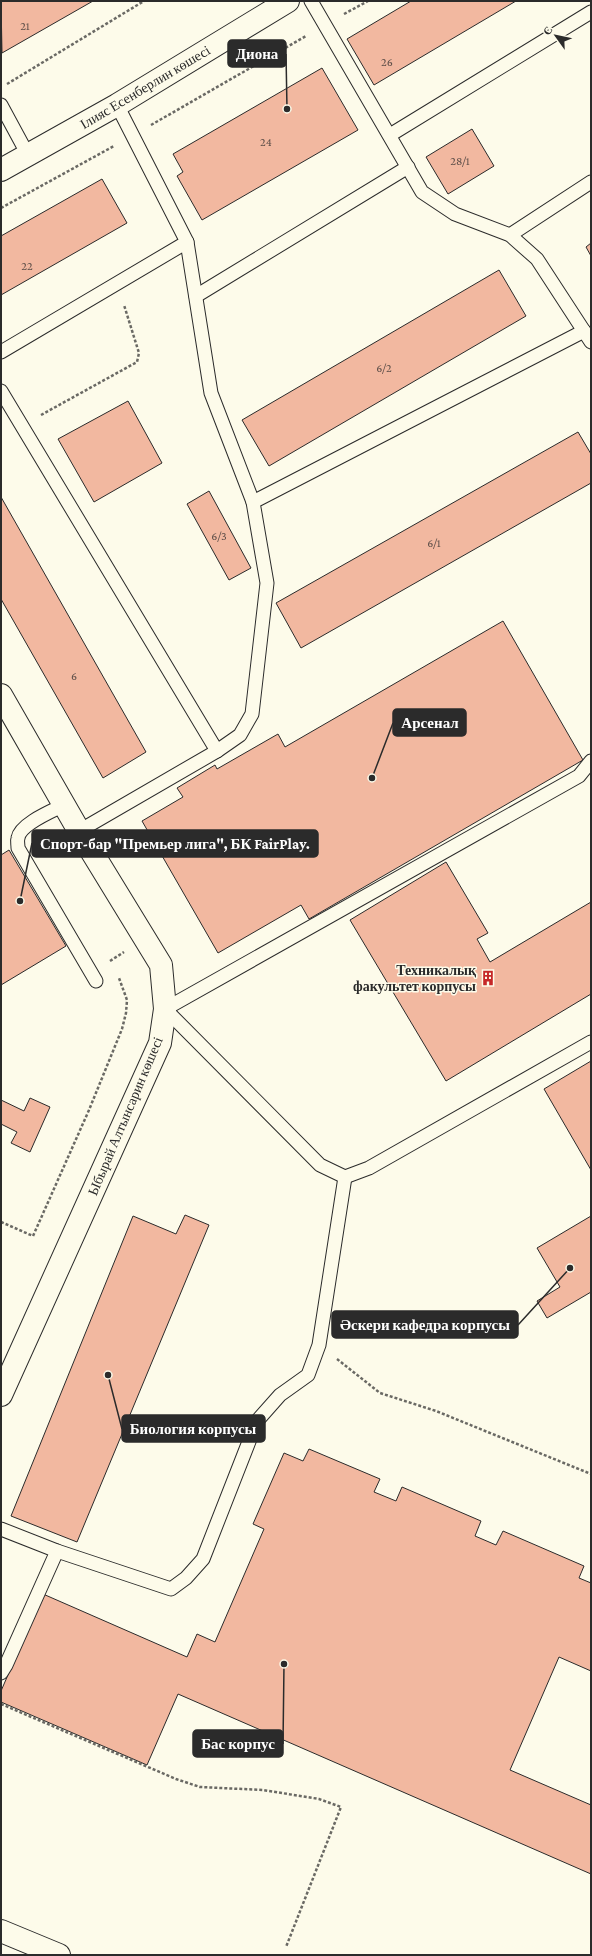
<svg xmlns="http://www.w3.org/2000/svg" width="592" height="1956" font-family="'Crimson Pro',serif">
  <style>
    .building { fill: #f2b8a0; stroke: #2b2b2b }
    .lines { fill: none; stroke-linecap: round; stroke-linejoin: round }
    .lane-casing { stroke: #2b2b2b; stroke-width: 15 }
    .secondary-casing { stroke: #2b2b2b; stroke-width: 24 }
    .path { stroke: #6a6964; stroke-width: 2.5; stroke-dasharray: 3 2; stroke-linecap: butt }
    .lane { stroke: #fdfbea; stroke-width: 13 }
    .secondary { stroke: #fdfbea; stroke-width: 22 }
    .labels { text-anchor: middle; stroke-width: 3; stroke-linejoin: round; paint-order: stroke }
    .number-label { font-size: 12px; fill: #5d4e48 }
    .street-label { font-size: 14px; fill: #2b2b2b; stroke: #fdfbea }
    .poi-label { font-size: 14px; font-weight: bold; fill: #2b2b2b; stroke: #fdfbea; text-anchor: end }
    .leader { fill: none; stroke: #2b2b2b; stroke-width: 1.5 }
    .callout-dot { fill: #2b2b2b; stroke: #fdfbea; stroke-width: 1.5 }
    .callout { fill: #2b2b2b; stroke: #2b2b2b; stroke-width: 1.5 }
    .callout-label { font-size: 15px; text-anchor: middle; font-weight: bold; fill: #fff }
  </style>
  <rect width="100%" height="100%" fill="#fdfbea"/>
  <g class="building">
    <path d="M1,1H93L2,53Z"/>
    <path d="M411,1H516L374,85L347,39Z"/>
    <path d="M322,68L358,130L202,220L177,176L183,172L173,154Z"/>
    <path d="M472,129L494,166L448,194L426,157Z"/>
    <path d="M102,179L127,223L1,295V236Z"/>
    <path d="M591,243V256L586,247Z"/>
    <path d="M499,270L526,316L269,466L242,420Z"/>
    <path d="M128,401L162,463L94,502L58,439Z"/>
    <path d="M578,432L591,454V483L301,648L276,603Z"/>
    <path d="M209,491L251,568L229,580L187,504Z"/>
    <path d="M1,497L146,752L103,778L1,599Z"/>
    <path d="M503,621L583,760L309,919L301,905L218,953L142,821L183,797L177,788L215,765L217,769L278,734L285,747Z"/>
    <path d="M9,850L66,946L1,985V855Z"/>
    <path d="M446,862L488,933L477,939L490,962L591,902V994L446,1081L350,920Z"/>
    <path d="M591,1061V1170L544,1089Z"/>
    <path d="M30,1098L50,1107L30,1152L11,1143L17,1132L1,1124V1100L24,1111Z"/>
    <path d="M185,1215L209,1225L77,1542L11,1516L133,1216L176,1234Z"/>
    <path d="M591,1216V1292L547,1318L537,1301L560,1287L537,1248Z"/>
    <path d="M309,1449L380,1479L374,1492L396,1501L402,1487L481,1521L475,1536L496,1545L503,1531L584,1566L579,1578L591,1583V1671L559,1657L510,1770L591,1805V1874L178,1694L147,1765L1,1702V1691L43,1594L187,1657L197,1634L215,1642L264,1529L253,1524L284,1453L303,1461Z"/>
  </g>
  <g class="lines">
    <g class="lane-casing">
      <g id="lane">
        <path d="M311,1L422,192L455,214L510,235L537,259L591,342"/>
        <path d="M1,105L28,155"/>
        <path d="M390,135L591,12"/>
        <path d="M510,235L591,182"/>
        <path d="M187,242L211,393L253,502"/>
        <path d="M196,296L408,167"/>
        <path d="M1,352L187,242L117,105"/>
        <path d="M1,391L217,751"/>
        <path d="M591,761L579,776L165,1009L320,1165L345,1177L369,1168L591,1042"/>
        <path d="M64,805C52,811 20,824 18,838C17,841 18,844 18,848L96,981"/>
        <path d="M79,831L217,751L240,735L252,714L267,583L253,502L584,331"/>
        <path d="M1,1529L57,1551L171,1589L186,1578L203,1559L257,1421L280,1395L308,1375L319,1345L345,1177"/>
        <path d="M1,1673L6,1665L57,1551"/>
      </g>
    </g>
    <g class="secondary-casing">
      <g id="secondary">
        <path d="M1,170L117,105L288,1"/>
        <path d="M1,695L79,831L161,965L165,1009L160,1043L1,1395"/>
        <path d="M1,1931L59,1955"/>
      </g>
    </g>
    <g class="path">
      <path d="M344,14L368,1"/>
      <path d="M7,84L144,1"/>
      <path d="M151,125L306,36"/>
      <path d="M1,208L114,146"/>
      <path d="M41,415L137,362L139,353L124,305"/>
      <path d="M110,961L124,952"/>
      <path d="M1,1222L33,1236L89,1110L122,1029L126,1013L127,1000L119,978"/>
      <path d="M337,1359L380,1393L436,1411L591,1474"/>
      <path d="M1,1704L176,1779L200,1787L263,1790L319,1799L341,1807L286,1947"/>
    </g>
    <use href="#lane" class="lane"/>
    <use href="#secondary" class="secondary"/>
  </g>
  <defs>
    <g id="building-bare" transform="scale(1.2)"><path d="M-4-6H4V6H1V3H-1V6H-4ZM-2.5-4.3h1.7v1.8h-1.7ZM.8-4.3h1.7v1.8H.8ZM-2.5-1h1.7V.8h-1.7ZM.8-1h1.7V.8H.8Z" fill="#c62828" stroke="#fdfbea" stroke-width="2.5" paint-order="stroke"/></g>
  </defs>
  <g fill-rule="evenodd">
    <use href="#building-bare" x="488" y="978"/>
  </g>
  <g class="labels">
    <g class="number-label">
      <text x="25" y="30">21</text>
      <text x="387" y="66">26</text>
      <text x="266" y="146">24</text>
      <text x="460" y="165">28/1</text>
      <text x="27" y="270">22</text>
      <text x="384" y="372">6/2</text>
      <text x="219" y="540">6/3</text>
      <text x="434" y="547">6/1</text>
      <text x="74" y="680">6</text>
    </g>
    <g class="street-label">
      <text transform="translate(145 87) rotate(-31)" y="5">Ілияс Есенберлин көшесі</text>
      <text transform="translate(125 1116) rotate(-67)" y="5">Ыбырай Алтынсарин көшесі</text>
    </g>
    <g class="poi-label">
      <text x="476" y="975">Техникалық<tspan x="476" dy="16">факультет корпусы</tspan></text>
    </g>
  </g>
  <path class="leader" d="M287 109L286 54M372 778L393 723M20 901L32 843M570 1268L518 1325M108 1375L122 1429M284 1664L283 1744"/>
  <g class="callout-dot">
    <circle cx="287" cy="109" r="4"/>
    <circle cx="372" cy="778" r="4"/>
    <circle cx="20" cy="901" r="4"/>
    <circle cx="570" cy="1268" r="4"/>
    <circle cx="108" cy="1375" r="4"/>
    <circle cx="284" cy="1664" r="4"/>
  </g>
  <g class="callout">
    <rect x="228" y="40" width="58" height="27" rx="4"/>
    <rect x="393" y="709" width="73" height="27" rx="4"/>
    <rect x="32" y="830" width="286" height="27" rx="4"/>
    <rect x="332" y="1311" width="186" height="27" rx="4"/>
    <rect x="122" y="1415" width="143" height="27" rx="4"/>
    <rect x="193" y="1730" width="90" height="27" rx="4"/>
  </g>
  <g class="callout-label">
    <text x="257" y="59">Диона</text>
    <text x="430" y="728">Арсенал</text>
    <text x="175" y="849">Спорт-бар "Премьер лига", БК FairPlay.</text>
    <text x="425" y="1330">Әскери кафедра корпусы</text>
    <text x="193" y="1434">Биология корпусы</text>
    <text x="238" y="1749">Бас корпус</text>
  </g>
  <rect width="592" height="1956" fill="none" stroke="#2b2b2b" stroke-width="4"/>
  <g transform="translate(556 36) rotate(303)" stroke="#fdfbea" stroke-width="3" paint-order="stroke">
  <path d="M0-3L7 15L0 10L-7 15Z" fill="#2b2b2b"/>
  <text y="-6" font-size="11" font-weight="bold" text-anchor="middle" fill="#2b2b2b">С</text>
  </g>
</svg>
